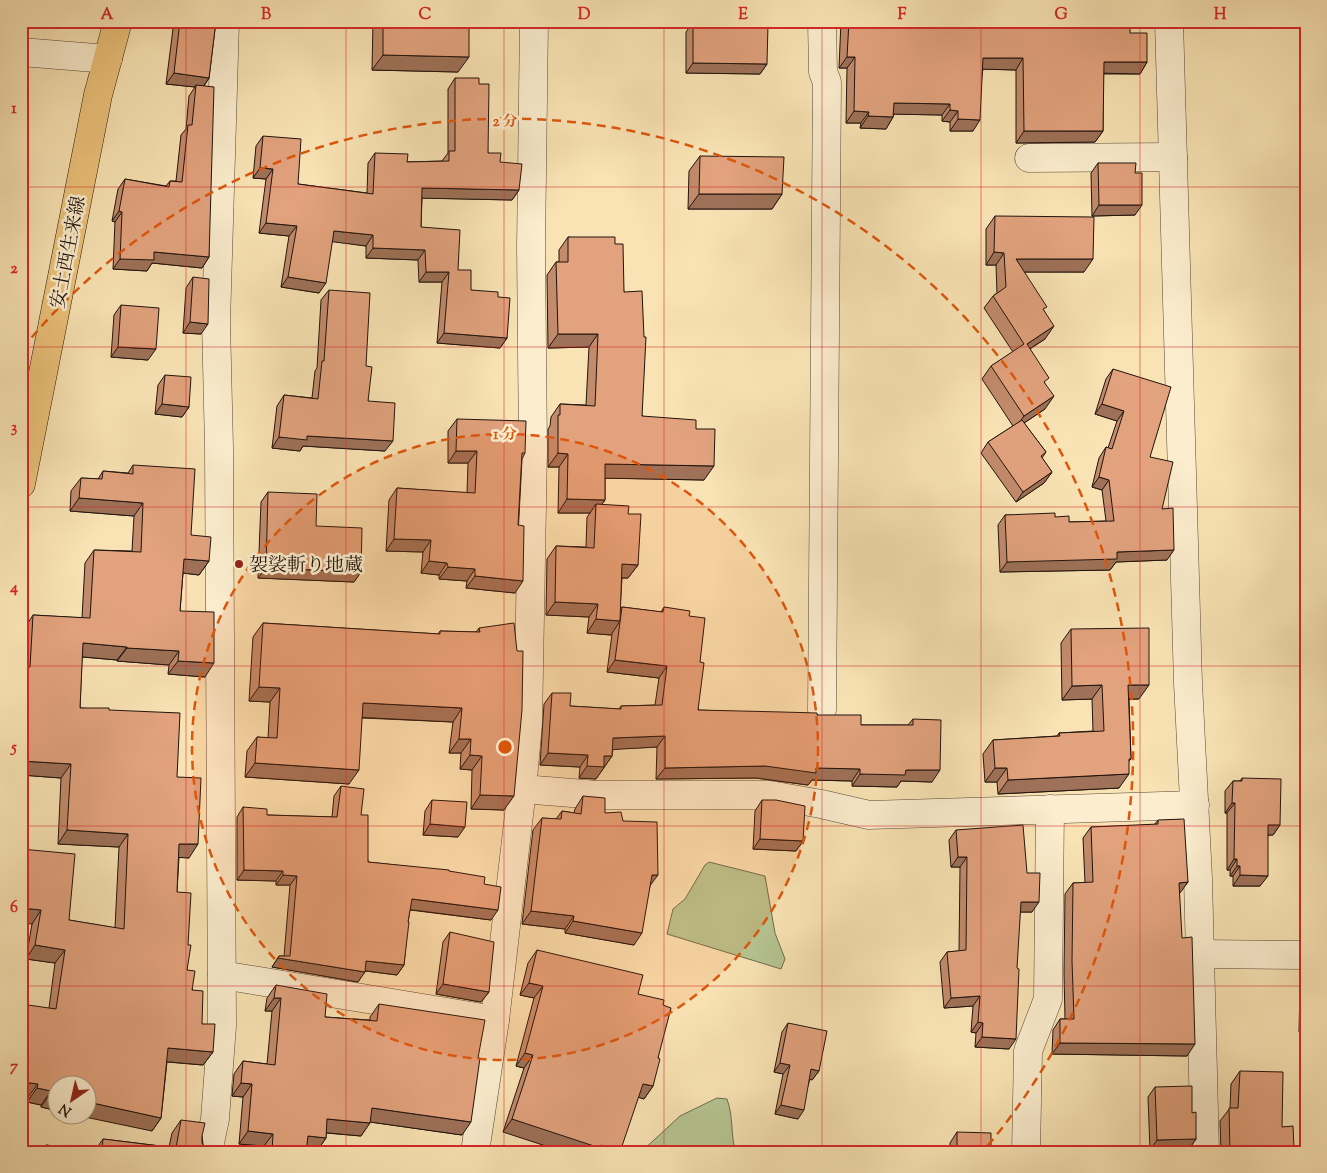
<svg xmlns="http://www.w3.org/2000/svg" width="1327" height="1173" font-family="'Sorts Mill Goudy','Noto Serif JP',serif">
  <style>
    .green { fill: #b6c592; stroke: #6b6c50 }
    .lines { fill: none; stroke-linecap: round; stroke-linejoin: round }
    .minor-casing { stroke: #564737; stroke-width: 29 }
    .major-casing { stroke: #20130d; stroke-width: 29 }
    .minor { stroke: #fbedce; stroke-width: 28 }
    .major { stroke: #ecc27a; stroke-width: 28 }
    .wall { fill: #c28b6c; stroke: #20130d }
    .shaded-wall { fill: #9e7158; stroke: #20130d }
    .building { fill: #e1a27d; stroke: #20130d }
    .grid { fill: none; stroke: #d62828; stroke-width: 1; stroke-opacity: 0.55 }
    .ring { fill: none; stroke: #de560c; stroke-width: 2.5; stroke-dasharray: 9 6 }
    .poi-dot { fill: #8f2418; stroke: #fbedce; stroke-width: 2 }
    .labels { text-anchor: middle; stroke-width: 5; stroke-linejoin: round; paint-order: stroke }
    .street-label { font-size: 19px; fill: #20130d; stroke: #fbedce }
    .poi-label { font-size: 19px; fill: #20130d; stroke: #fbedce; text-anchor: start }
    .centre { fill: #de560c; stroke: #fbedce; stroke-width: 2.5 }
    .ring-label { font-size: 15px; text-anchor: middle; font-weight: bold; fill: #de560c; stroke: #fbedce; stroke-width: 5; stroke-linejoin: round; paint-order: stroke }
    .neatline { fill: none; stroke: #d62828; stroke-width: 2 }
    .grid-label { font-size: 16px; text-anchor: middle; font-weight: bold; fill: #d62828 }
  </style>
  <rect width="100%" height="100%" fill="#f9e3b4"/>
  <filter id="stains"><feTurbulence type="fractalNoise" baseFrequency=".004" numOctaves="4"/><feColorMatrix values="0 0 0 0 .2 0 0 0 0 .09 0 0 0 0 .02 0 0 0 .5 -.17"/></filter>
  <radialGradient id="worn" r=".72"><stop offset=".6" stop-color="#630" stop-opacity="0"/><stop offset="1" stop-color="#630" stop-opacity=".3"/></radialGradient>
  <g class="green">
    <path d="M709,862L765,876L775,933L785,959L781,969L667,934L673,909L685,899L705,865Z"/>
    <path d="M717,1098L727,1099C734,1118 730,1135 736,1152H641L680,1116Z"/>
  </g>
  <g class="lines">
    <g class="minor-casing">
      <g id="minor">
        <path d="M822,21L823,72L827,82L822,710"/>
        <path d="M1169,21L1188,683L1198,878L1205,1152"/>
        <path d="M21,52L108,59"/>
        <path d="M1029,158L1173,157"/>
        <path d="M522,789L597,795H770L821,804L869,815L1195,805"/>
        <path d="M1200,954L1306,955"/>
        <path d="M222,975L495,1020"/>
        <path d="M208,1152L215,1119L222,1026L219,447L216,322L225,21"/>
        <path d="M475,1152L495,1020L522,789L528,725L533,449L531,247L534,21"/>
        <path d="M1026,1152L1028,1051L1048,999L1050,809"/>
      </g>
    </g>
    <g class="major-casing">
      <path id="major" d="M21,484L98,95L118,21"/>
    </g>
    <use href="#minor" class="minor"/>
    <use href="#major" class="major"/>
  </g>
  <g class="wall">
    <path d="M174,21H216L209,78L204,86L209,257L202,268L152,263L147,271L113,269L115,222L112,221L118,189L125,179L166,186L170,181H176L181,135L186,129L189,96L195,87L166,84Z"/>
    <path d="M373,21H469L458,72L372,70Z"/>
    <path d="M841,21H1100L1101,25L1130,33L1147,62L1140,74H1103V131L1095,142L1016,143V70L983,69L973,131H950V122L942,121V115L894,114L893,117L886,129L860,128L861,123H846L847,68H839Z"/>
    <path d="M693,22L767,64L760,74L686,73V32Z"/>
    <path d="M455,78L479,84L488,153L500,162L519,190L512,200L422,198L421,227L458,270L471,290L498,297L507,338L500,348L437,343L442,282H419L418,260L366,258V246L332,241L319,293L281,287L289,236L259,233L266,179L253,178L256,146L263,136L298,184L367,193L368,163L375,153L407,162L442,161L448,153V89Z"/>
    <path d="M700,156L782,194L772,209H688L689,171Z"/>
    <path d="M1098,163L1135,173V215L1092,216L1091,173Z"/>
    <path d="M995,216L1084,272H1024L1044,311L1045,339L1030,349L1045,384V409L1024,423L1046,452L1042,458L1052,472L1044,483L1016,502L981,453L988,442L1013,426L982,379L991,366L1013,352L984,308L993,296L997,293L996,265H986V229Z"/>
    <path d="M568,237L615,244L624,292L642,416L696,429L704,480L605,478V500L602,504L628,514L638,565L628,578H622L620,609L622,607L661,612L664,607L689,616L700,662L698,710L817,715L861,725H908L913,719L932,782L901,781L897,787L852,786V781L812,780L808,785L756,778L656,779L657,747L613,749L612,756L596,779L579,778L580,767L540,765L544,704L552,693L570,706L619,709L621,706L655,705L659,678L607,672L612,634L611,635L587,633L589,617L546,615L547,559L556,546L586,547L587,517L590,513H558L559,467H548V429L550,426L551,417L560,404L586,405L589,347L548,348L547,275L556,262H559V250Z"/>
    <path d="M193,277L201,334L183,333L186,288Z"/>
    <path d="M329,290L366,366L368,401L385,451L303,446L300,451L272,448L277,406L284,395L312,398L315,371L317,368L321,300Z"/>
    <path d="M121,305L148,360L111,357L114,315Z"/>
    <path d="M1113,369L1150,457L1162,509L1167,560L1116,562L1110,570L1000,572L998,525L1005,515L1055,517L1069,522L1106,521L1102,490L1092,487L1099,458L1106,447L1108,448L1117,421L1095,414L1106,379Z"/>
    <path d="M165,375L189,407L182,417L155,414L158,385Z"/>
    <path d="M457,419L525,453L522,459L515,593L466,588L467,581L439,579V575L421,573L423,552L386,551L389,500L397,488L467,493L468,463H448V431Z"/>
    <path d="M133,465L191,535L209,561L199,575L183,573L180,611L205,677L168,674L169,665L117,661V660L82,657L80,708L109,710L177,777L189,858L179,857L177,892L187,970L202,1024L213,1052L203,1065L167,1062L161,1118L152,1131L58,1086V1111L41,1107V1105L27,1102L49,1008L55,963L26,959L32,924L21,849L69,920L115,928L119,847L58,844L61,778L21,775V667L24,629L33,615L82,618L85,563L94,550L132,551L134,516L70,511L71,491L81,478L98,479L103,471L128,473Z"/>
    <path d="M268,492L316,526L361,572L354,582L258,578L261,502Z"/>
    <path d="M263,623L438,634L440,631L476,632L479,628L504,810L471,809L472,770L460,769L461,753H449L453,722L362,718L349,784L245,777L247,751L257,737L268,738L270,702L249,701L253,637Z"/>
    <path d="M1071,629L1139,699H1129L1131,759L1129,761L1119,788L998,794L997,782H985L983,754L993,740L1057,736L1059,733L1093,731L1092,699L1062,700L1061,643Z"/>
    <path d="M1242,778L1280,825L1273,835H1268L1260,886H1233V876H1230V870H1227V813H1225V791L1233,781H1240Z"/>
    <path d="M341,786L361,815L368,862L449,871L484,884L491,920L410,910L408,922L404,965L397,975L365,971L358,982L272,967L279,956H284L290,885H276V881L237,880V817L243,807L267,815L332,817L334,796Z"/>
    <path d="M583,796L605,813L623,821L650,886L634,945L565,933V929L522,924L533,830L542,818L556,819L562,811L574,813L575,809Z"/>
    <path d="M432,800L458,837L423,835L425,811Z"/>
    <path d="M762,800L803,841L796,851L753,849L755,811Z"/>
    <path d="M1158,820L1188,882L1179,893L1187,1056L1052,1054L1053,1030L1060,1019H1065L1064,972L1065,894L1073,883H1085L1083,838L1091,827L1154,825Z"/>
    <path d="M956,830L1027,873L1032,912H1020L1009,1049L975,1047L976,1033L971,1032L973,1006L944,1008L940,962L947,952L959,951L960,867H951L949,840Z"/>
    <path d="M450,932L489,992L481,1002L436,994L443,942Z"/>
    <path d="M537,950L638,994L663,1005L658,1058L653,1086L644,1099L638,1097L503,1132L524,1068L516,1066L534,998L520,995L528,963Z"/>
    <path d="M1306,981V1032H1299L1300,988Z"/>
    <path d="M276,985L325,1017L370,1020V1017L379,1004L462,1135L370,1122L361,1136L326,1133V1138L317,1151L307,1150L306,1152H264V1146L239,1144L243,1097L232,1096L234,1074L243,1061L267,1064L272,1011H265L267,998Z"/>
    <path d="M788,1023L819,1071L812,1080L810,1079L798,1119L775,1114L783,1074L774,1072L782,1032Z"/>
    <path d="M1240,1071L1282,1127L1294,1148L1299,1152H1221L1220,1121L1230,1108L1231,1084Z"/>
    <path d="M1155,1087L1192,1113L1196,1139L1189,1149L1150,1150L1148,1097Z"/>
    <path d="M181,1120L202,1136L204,1152H94L103,1139L169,1147L172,1133Z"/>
    <path d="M957,1132L991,1152H950V1143Z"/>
    <path d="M46,1145L94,1152H42Z"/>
  </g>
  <g class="shaded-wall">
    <path d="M383,55L469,57L458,72L372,70Z"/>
    <path d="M847,57H855L847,68H839Z"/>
    <path d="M983,58H1023L1016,70L976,69Z"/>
    <path d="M1104,62H1147L1140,74L1096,73Z"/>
    <path d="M693,63L767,64L760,74L686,73Z"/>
    <path d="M174,73L209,78L202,88L196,85L195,87L166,84Z"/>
    <path d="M894,103L950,104L942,115L886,114Z"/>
    <path d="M950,110L958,111L950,122L942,121Z"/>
    <path d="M854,111L869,112L861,123H846Z"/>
    <path d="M868,116L893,117L886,129L860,128Z"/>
    <path d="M958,119L980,120L973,131H950Z"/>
    <path d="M1024,131H1103L1095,142L1016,143Z"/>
    <path d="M260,168L273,169L266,179L253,178Z"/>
    <path d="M422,188L519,190L512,200L415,198Z"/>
    <path d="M699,194H782L772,209H688Z"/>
    <path d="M1099,205H1142L1135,215L1092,216Z"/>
    <path d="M119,211L122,212L115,222L112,221Z"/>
    <path d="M266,223L297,226L289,236L259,233Z"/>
    <path d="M334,231L373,235L366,246L327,241Z"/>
    <path d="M373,248L425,250L418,260L366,258Z"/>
    <path d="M154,252L209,257L202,268L152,263L147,271L113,269L120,259Z"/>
    <path d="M994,252L1004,253L996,265H986Z"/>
    <path d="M1016,259H1093L1084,272H1007Z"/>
    <path d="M426,272H449L442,282H419Z"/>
    <path d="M288,277L326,283L319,293L281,287Z"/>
    <path d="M190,322L208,324L201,334L183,333Z"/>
    <path d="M1054,326L1045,339L1018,356L1027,344Z"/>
    <path d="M444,333L507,338L500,348L437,343Z"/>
    <path d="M558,334H598L589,347L548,348Z"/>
    <path d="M118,347L156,349L148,360L111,357Z"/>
    <path d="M1054,396L1045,409L1015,429L1024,416Z"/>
    <path d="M162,404L189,407L182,417L155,414Z"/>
    <path d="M1102,404L1124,411L1117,421L1095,414Z"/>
    <path d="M307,436L393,441L385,451L303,446L300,451L272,448L279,437Z"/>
    <path d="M456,451H477L468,463H448Z"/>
    <path d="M558,453L568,454L559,467H548Z"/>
    <path d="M605,464L714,466L704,480L596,478Z"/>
    <path d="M1052,472L1044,483L1016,502L1023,492Z"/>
    <path d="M1099,477L1109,480L1102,490L1092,487Z"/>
    <path d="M79,498L143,503L134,516L70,511Z"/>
    <path d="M567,499L605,500L596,512V504L590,513H558Z"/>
    <path d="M394,539L431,540L423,552L386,551Z"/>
    <path d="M1174,550L1167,560L1116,562L1110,570L1000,572L1007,562L1117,552Z"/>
    <path d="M184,559L209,561L199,575L175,572Z"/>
    <path d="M429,561L447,563L439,575L421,573Z"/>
    <path d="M622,564L638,565L628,578H613Z"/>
    <path d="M448,567L475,569L467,581L439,579Z"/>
    <path d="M266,568L361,572L354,582L258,578Z"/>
    <path d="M475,576L523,581L515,593L466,588Z"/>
    <path d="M555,602L598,604L589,617L546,615Z"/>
    <path d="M596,619L620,621L611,635L587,633Z"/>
    <path d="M83,643L127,647L117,660L73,656Z"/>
    <path d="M127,648L179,651L169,665L117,661Z"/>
    <path d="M615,660L667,666L659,678L607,672Z"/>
    <path d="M178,661L214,663L205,677L168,674Z"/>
    <path d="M1102,685L1092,699L1062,700L1072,686Z"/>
    <path d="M1128,685H1149L1139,699H1118Z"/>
    <path d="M259,687L280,688L270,702L249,701Z"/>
    <path d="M363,703L462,708L453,722L353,717Z"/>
    <path d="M665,736L657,747L605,750L613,738Z"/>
    <path d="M459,739H471L461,753H449Z"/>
    <path d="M548,753L588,755L580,767L540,765Z"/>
    <path d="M470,755L482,756L472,770L460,769Z"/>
    <path d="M604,756H612L596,779L579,778L587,766Z"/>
    <path d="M21,761L71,764L61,778L21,775Z"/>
    <path d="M255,763L359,770L349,784L245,777Z"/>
    <path d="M765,766L860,769L852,781L812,780L808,785L756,778L656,779L665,768Z"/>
    <path d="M995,768H1007L997,782H985Z"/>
    <path d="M906,770H940L932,782L901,781L897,787L852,786L860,774Z"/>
    <path d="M1129,774L1119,788L998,794L1008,780Z"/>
    <path d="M480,795L514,796L504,810L471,809Z"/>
    <path d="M1232,803H1235L1227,813H1225Z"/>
    <path d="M430,824L465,827L458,837L423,835Z"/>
    <path d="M1268,825H1280L1273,835H1260Z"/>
    <path d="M67,830L128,834L119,847L58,844Z"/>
    <path d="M760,839L803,841L796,851L753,849Z"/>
    <path d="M179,844H198L189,858L170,857Z"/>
    <path d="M958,857H967L960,867H951Z"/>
    <path d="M1234,859H1237L1230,870H1227Z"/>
    <path d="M1237,866H1240L1233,876H1230Z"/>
    <path d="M244,870L283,871L276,881L237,880Z"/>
    <path d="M283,875L297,876L290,885H276Z"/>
    <path d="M652,875H658L649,887Z"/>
    <path d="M1240,875L1268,876L1260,886H1233Z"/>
    <path d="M1188,882L1180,893L1171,894L1179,883Z"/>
    <path d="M412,899L498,910L491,920L405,909Z"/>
    <path d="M1021,902H1039L1032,912H1014Z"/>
    <path d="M21,908L41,910L32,924L21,923Z"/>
    <path d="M531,911L574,916L565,929L522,924Z"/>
    <path d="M573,921L642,933L634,945L565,933Z"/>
    <path d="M35,945L65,950L55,963L26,959Z"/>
    <path d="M278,958L365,972L358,982L272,967Z"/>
    <path d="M366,961L404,965L397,975L359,970Z"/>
    <path d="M529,983L543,986L534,998L520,995Z"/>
    <path d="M443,984L489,992L481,1002L436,994Z"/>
    <path d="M980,996L973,1006L944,1008L951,998Z"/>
    <path d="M274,998H281L272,1011H265Z"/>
    <path d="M978,1022L983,1023L976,1033L971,1032Z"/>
    <path d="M1306,1023V1032H1299Z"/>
    <path d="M982,1037L1016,1039L1009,1049L975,1047Z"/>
    <path d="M1060,1043L1195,1044L1187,1056L1052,1054Z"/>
    <path d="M168,1048L213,1052L203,1065L159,1061Z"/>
    <path d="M525,1053L533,1055L524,1068L516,1066Z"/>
    <path d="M780,1063L790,1065L783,1074L774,1072Z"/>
    <path d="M811,1069L819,1071L812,1080L805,1078Z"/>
    <path d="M21,1082L38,1084L28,1097L21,1096Z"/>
    <path d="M241,1083L252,1084L243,1097L232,1096Z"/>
    <path d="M643,1084L653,1086L644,1099L634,1096Z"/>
    <path d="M37,1088L51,1091L41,1105L27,1102Z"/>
    <path d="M50,1094L58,1095V1111L41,1107Z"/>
    <path d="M88,1102L161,1118L152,1131L80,1116H88Z"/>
    <path d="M781,1105L804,1110L798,1119L775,1114Z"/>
    <path d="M372,1108L471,1122L462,1135L363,1121Z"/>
    <path d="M327,1119L370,1123L361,1136L318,1132Z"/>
    <path d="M512,1119L601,1145L620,1152H564L503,1132Z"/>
    <path d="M248,1131L273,1134L264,1146L239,1144Z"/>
    <path d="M308,1136L326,1138L317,1151L299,1149Z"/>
    <path d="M1196,1139L1189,1149L1150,1150L1157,1140Z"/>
    <path d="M198,1148L206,1149L204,1152H196Z"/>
  </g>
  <g class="building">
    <path d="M180,21H216L209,78L174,73Z"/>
    <path d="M383,21H469V57L383,55Z"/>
    <path d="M849,21H1100L1101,25L1130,26V33H1147V62H1104L1103,131H1024L1023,58H983L980,120L958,119V111L950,110V104L894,103L893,117L868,116L869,112L854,111L855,57H847Z"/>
    <path d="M693,22L768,24L767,64L693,63Z"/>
    <path d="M455,78H479V84H489L488,153H501L500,162L522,164L519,190L422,188L421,227L460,230L458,270H471V290L498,292V297L510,298L507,338L444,333L449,272H426L425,250L373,248V235L334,231L326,283L288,277L297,226L266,223L273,169L260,168L263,136L301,139L298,184L373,194L375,153L408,154L407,162L449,161V151H455Z"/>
    <path d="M196,85L214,87L209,257L154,252V260L120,259L122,212L119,211L125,179L169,187L170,181L182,182L188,125H192Z"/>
    <path d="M700,156L784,157L782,194H699Z"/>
    <path d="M1098,163H1136L1135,173H1142V205H1099Z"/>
    <path d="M995,216L1094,217L1093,259H1016L1047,307L1043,309L1054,326L1027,344L1049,378L1044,382L1054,396L1024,416L991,366L1024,344L993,296L1006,287L1004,253L994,252Z"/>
    <path d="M568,237H615V244H623L624,292L642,291L644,337H646L642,416L696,420V429H715L714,466L605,464V500L567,499L568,454L558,453V415H560V404L595,406L598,334H558L556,262H568Z"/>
    <path d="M193,277L209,279L208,324L190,322Z"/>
    <path d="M329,290L370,293L366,366L372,367L368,401L395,403L393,441L307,436V440L279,437L284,395L318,399L322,361H324Z"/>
    <path d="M121,305L159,308L156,349L118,347Z"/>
    <path d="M1113,369L1171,387L1150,457L1173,462L1162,509L1173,508L1174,550L1117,552V559L1007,562L1005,515L1055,513V517L1069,516V522L1114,521L1109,480L1099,477L1106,447L1112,449L1124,411L1102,404Z"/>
    <path d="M165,375L191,377L189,407L162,404Z"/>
    <path d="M457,419L526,421L525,453H522L518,525L524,526L523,581L475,576V569L448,567L447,563L429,561L431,540L394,539L397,488L475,493L477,451H456Z"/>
    <path d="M1022,420L1046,452L1041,456L1052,472L1023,492L988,442Z"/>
    <path d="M133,465L195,469L191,535L211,537L209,561L184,559L180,611L214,612V663L178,661L179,651L127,648V647L83,643L80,708H109V710L180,713L177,777L201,778L198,844H179L177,892L191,893L188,945H191L187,970L195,971L192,990L203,991L202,1024H215L213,1052L168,1048L161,1118L88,1102V1086H58V1095L50,1094L51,1091L37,1088L38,1084L21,1082V1004L56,1009L65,950L35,945L41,910L21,908V849L75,854L69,920L124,929L128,834L67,830L71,764L21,761V667H30L33,615L90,618L94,550L141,552L143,503L79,498L81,478L102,479L103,471L133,474Z"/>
    <path d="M268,492L317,494L316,526L362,528L361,572L266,568Z"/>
    <path d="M596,504L629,506L628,514H641L638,565L622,564L620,621L596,619L598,604L555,602L556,546L594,548Z"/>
    <path d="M622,607L663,612L664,607L690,611L689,616L705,618L700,662L704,663L698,710L782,712L817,713V715H861V725H913V719L941,720L940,770H906L905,775L860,774V769L816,768V773L765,766L665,768V736L613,738L612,756H604V767L587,766L588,755L548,753L552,693H571L570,706L621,709V706L662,705L667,666L615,660Z"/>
    <path d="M263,623L440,634V631L480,632L479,628L514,623L517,651H523L522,710L514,796L480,795L482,756L470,755L471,739H459L462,708L363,703L359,770L255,763L257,737L277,738L280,688L259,687Z"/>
    <path d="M1149,628V685H1128L1131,759H1129V774L1008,780L1007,768H995L993,740L1060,736L1059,733L1104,731L1102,685L1072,686L1071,629Z"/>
    <path d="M1242,778L1281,779L1280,825H1268V876L1240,875V866H1237V859H1234L1235,803H1232L1233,781H1242Z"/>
    <path d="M341,786L364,789L361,815H368V862L449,870V871L485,877L484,884L501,887L498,910L412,899L408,922H409L404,965L366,961L365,972L278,958L279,956H290L297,876L283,875V871L244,870L243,807L267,809V815L337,817Z"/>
    <path d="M583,796L605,798V813L621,812L623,821L657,822L658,875H652L642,933L573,921L574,916L531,911L542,818L561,819L562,811L581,814Z"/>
    <path d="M432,800L467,802L465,827L430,824Z"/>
    <path d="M762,800H776L805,806L803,841L760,839Z"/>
    <path d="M1184,819L1188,882L1179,883L1182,938L1192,937L1195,1044L1060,1043V1019H1074L1072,961L1073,883L1093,882L1091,827L1158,824V820Z"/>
    <path d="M1023,825L1027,873H1040L1039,902H1021L1017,968L1019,969L1016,1039L982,1037L983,1023L978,1022L980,996L951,998L947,952L966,950L967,857H958L956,830Z"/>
    <path d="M450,932L494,942L489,992L443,984Z"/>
    <path d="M537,950L643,975L638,994L664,1000L663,1005L671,1008L658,1058L660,1059L653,1086L643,1084L620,1152L601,1145L600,1148L512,1119L533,1055L525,1053L543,986L529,983Z"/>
    <path d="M276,985L327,994L325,1017L377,1021L379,1004L485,1020L478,1058H480L471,1122L372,1108L370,1123L327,1119L326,1138L308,1136L306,1152H272L273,1134L248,1131L252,1084L241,1083L243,1061L275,1065L281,998H274Z"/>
    <path d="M788,1023L827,1031L819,1071L811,1069L804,1110L781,1105L790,1065L780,1063Z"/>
    <path d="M1240,1071L1283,1072L1282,1127L1293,1126L1294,1148H1299V1152H1230L1229,1108H1238Z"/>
    <path d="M1192,1086V1113L1196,1112V1139L1157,1140L1155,1087Z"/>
    <path d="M181,1120L205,1123L202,1136V1143L206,1149L198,1148V1152H102L103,1139L176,1148Z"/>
    <path d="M957,1132L991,1133V1152H957Z"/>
    <path d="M46,1145L94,1152H46Z"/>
  </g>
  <path class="grid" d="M186,21V1152M346,21V1152M504,21V1152M664,21V1152M822,21V1152M981,21V1152M1140,21V1152M21,187H1306M21,347H1306M21,507H1306M21,666H1306M21,826H1306M21,986H1306"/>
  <circle cx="505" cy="747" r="313" fill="#de560c" fill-opacity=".12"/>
  <g class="ring">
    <circle cx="505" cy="747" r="313"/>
    <path d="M22 349A626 626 0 1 1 985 1149"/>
  </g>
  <circle class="poi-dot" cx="239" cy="564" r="5"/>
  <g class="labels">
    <g class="street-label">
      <text transform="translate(67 252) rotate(-79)" y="7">安土西生来線</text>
    </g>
    <g class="poi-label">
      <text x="249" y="571">袈裟斬り地蔵</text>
    </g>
  </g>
  <circle cx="505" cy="747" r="8" class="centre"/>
  <g class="ring-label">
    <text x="505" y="126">2 分</text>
    <text x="505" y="439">1 分</text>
  </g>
  <rect width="1327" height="1173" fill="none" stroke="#f9e3b4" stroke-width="55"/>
  <g transform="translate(72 1100) rotate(214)"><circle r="24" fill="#fbedce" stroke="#a39681"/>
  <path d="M0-4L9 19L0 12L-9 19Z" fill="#8f2418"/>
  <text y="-8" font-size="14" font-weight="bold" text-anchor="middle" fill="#20130d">N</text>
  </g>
  <rect x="28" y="28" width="1272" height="1118" class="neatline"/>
  <g class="grid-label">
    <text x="107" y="19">A</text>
    <text x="266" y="19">B</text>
    <text x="425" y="19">C</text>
    <text x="584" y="19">D</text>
    <text x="743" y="19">E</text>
    <text x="902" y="19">F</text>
    <text x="1061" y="19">G</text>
    <text x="1220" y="19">H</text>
    <text x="14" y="113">1</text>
    <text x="14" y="273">2</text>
    <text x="14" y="432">3</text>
    <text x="14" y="592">4</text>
    <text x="14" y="752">5</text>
    <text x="14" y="912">6</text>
    <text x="14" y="1071">7</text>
  </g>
  <rect width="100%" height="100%" filter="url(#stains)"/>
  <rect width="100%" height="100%" fill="url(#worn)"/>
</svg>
